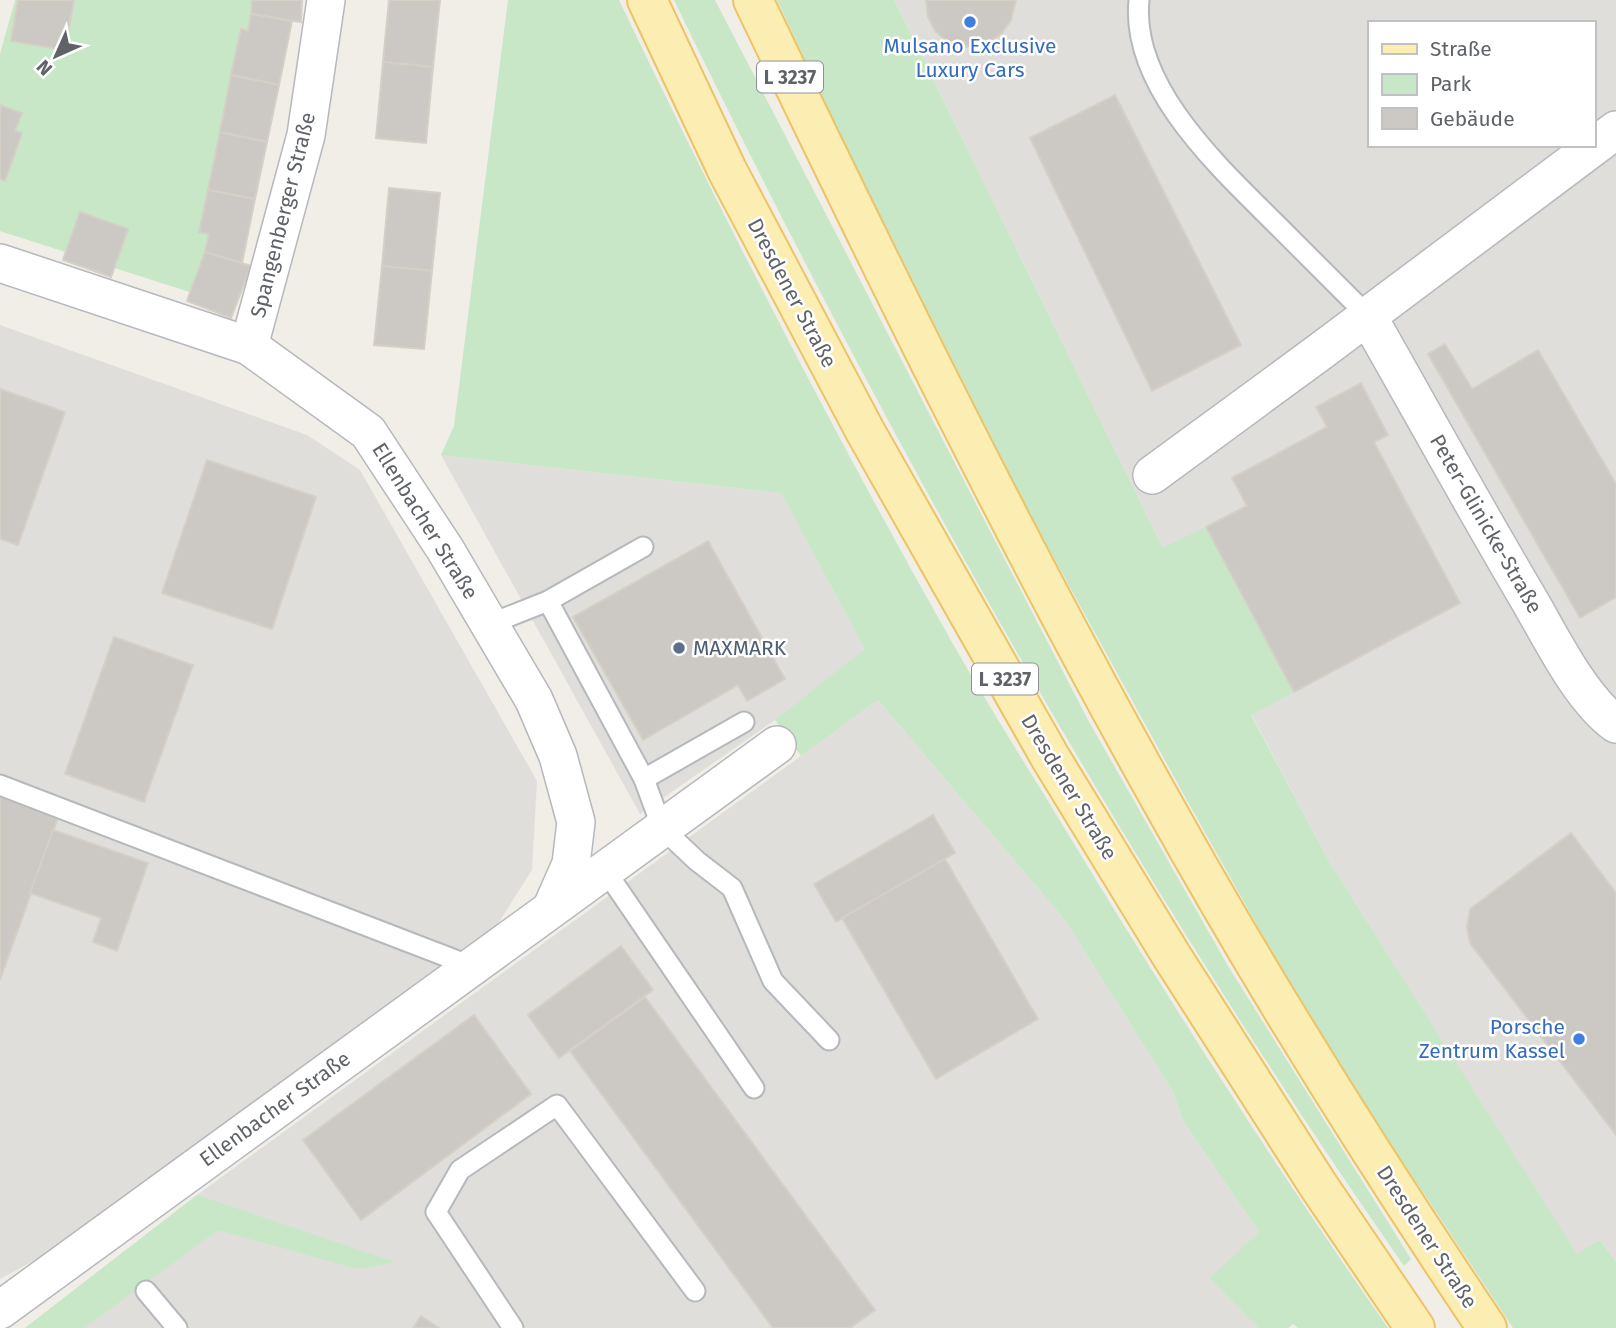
<svg xmlns="http://www.w3.org/2000/svg" width="1616" height="1328" font-family="'Fira Sans',sans-serif">
  <style>
    .industrial { fill: #e0deda; fill-rule: evenodd }
    .green { fill: #c7e7c6 }
    .building { fill: #ccc9c4; stroke: #d5d0c6; stroke-width: 2 }
    .lines { fill: none; stroke-linecap: round; stroke-linejoin: round }
    .lane-casing { stroke: #b5b8bc; stroke-width: 23 }
    .street-casing { stroke: #b5b8bc; stroke-width: 40 }
    .primary-casing { stroke: #ecc365; stroke-width: 42 }
    .lane { stroke: #fff; stroke-width: 19 }
    .street { stroke: #fff; stroke-width: 37 }
    .primary { stroke: #fceeb2; stroke-width: 38 }
    .shop-dot { fill: #3f7fe0; stroke: #fff; stroke-width: 2.5 }
    .service-dot { fill: #5c6f8a; stroke: #fff; stroke-width: 2.5 }
    .labels { text-anchor: middle; stroke-width: 5; stroke-linejoin: round; paint-order: stroke }
    .shield { fill: #fff; stroke: #8f9295; stroke-width: 2 }
    .shield-label { font-size: 19px; font-weight: bold; fill: #5f6367 }
    .shop-label { font-size: 21px; fill: #366cbe; stroke: #fff }
    .street-label { font-size: 21px; fill: #5f6367; stroke: #fff }
    .service-label { font-size: 21px; fill: #4e5e75; stroke: #fff; text-anchor: start }
  </style>
  <rect width="100%" height="100%" fill="#f1eee8"/>
  <g class="industrial">
    <path d="M894,0H1616V1262L1600,1240L1577,1255L1330,863L1163,548ZM1369,23H1593V145H1369Z"/>
    <path d="M0,325L307,435L360,470L537,781L532,870L492,933L44,1255L0,1279Z"/>
    <path d="M441,455L781,493L866,650L775,720L640,814Z"/>
    <path d="M878,700L1065,920L1172,1090L1184,1122L1259,1232L1211,1278L1258,1328H25L197,1195Z"/>
  </g>
  <g class="green">
    <path d="M15,0H284L214,300L0,231V54Z"/>
    <path d="M508,0H619C723,218 834,434 953,644C989,707 1028,768 1065,829C1168,999 1274,1165 1388,1328H1298L1293,1324L1288,1328H1258L1210,1278L1259,1232L1184,1122L1172,1090L1065,920L878,700L801,756L775,720L865,649L781,493L441,455L454,426Z"/>
    <path d="M674,0H715L1088,720L1228,966L1411,1259L1404,1266C1126,866 886,439 674,0Z"/>
    <path d="M777,0H894L1163,548L1206,527L1294,692L1251,715L1330,863L1577,1254L1600,1240L1616,1262V1328H1513L1373,1117L1275,957L1184,795L1010,478L895,253Z"/>
    <path d="M197,1195L395,1262L357,1269L218,1230L84,1328H25Z"/>
  </g>
  <g class="building">
    <path d="M18,0H74L65,50L11,41Z"/>
    <path d="M252,0H302L301,22L251,14Z"/>
    <path d="M389,0H440L433,67L383,62Z"/>
    <path d="M926,0H1016L1011,20L1001,34L987,43L966,47L950,43L936,32L928,17Z"/>
    <path d="M251,14L292,21L279,85L231,75L241,29L248,31Z"/>
    <path d="M383,62L433,67L426,143L376,138Z"/>
    <path d="M231,75L279,85L267,142L220,132Z"/>
    <path d="M1115,95L1241,345L1152,391L1030,138Z"/>
    <path d="M0,105L22,113L15,131L22,133L5,181L0,179Z"/>
    <path d="M220,132L267,142L255,199L208,190Z"/>
    <path d="M389,188L440,193L432,271L382,266Z"/>
    <path d="M208,190L255,199L242,263L205,252L209,234L199,232Z"/>
    <path d="M80,212L128,229L111,277L63,260Z"/>
    <path d="M205,252L251,266L231,318L187,301Z"/>
    <path d="M382,266L432,271L424,349L374,345Z"/>
    <path d="M1445,344L1472,389L1538,350L1616,484V597L1580,618L1428,354Z"/>
    <path d="M1361,383L1388,435L1374,442L1460,603L1294,692L1206,527L1247,506L1232,478L1327,427L1316,407Z"/>
    <path d="M0,389L65,412L18,545L0,539Z"/>
    <path d="M207,460L316,497L272,629L162,593Z"/>
    <path d="M708,541L785,679L747,701L738,685L643,740L573,617Z"/>
    <path d="M114,637L193,665L144,802L65,774Z"/>
    <path d="M0,788L61,809L0,980Z"/>
    <path d="M933,815L955,853L836,922L814,884Z"/>
    <path d="M53,830L148,863L117,951L93,942L101,918L30,893Z"/>
    <path d="M1571,833L1616,893V1135L1470,943L1467,927L1470,909Z"/>
    <path d="M945,859L1038,1019L936,1079L842,918Z"/>
    <path d="M621,946L653,990L559,1058L528,1015Z"/>
    <path d="M645,997L875,1310L850,1328H773L570,1051Z"/>
    <path d="M474,1015L531,1094L361,1220L303,1140Z"/>
    <path d="M421,1316L439,1328H413Z"/>
  </g>
  <g class="lines">
    <g class="lane-casing">
      <g id="lane">
        <path d="M1139,0C1130,87 1221,169 1277,225C1307,255 1337,285 1367,315"/>
        <path d="M548,601L643,547"/>
        <path d="M490,624L548,601L644,779L744,722"/>
        <path d="M644,779L662,828L697,861L732,888L773,981L829,1040"/>
        <path d="M0,785L471,966"/>
        <path d="M605,870L754,1088"/>
        <path d="M146,1291L177,1328"/>
        <path d="M513,1328L436,1212L460,1170L557,1105L695,1291"/>
      </g>
    </g>
    <g class="street-casing">
      <g id="street">
        <path d="M0,263L249,346L368,432L445,549L534,700L558,756L576,822L571,864L552,907"/>
        <path d="M1367,315C1421,410 1473,505 1528,598C1551,637 1580,698 1616,724"/>
        <path d="M249,346L306,135L326,0"/>
        <path d="M1152,475L1321,351L1616,130"/>
        <path d="M0,1310L777,745"/>
      </g>
    </g>
    <g class="primary-casing">
      <g id="primary">
        <path d="M647,0L727,170L865,431L1050,757L1171,955L1318,1185L1415,1328"/>
        <path d="M753,0C883,271 1015,540 1162,802C1262,982 1372,1157 1487,1328"/>
      </g>
    </g>
    <use href="#lane" class="lane"/>
    <use href="#street" class="street"/>
    <use href="#primary" class="primary"/>
  </g>
  <g class="shop-dot">
    <circle cx="970" cy="22" r="7"/>
    <circle cx="1579" cy="1039" r="7"/>
  </g>
  <circle class="service-dot" cx="679" cy="648" r="7"/>
  <g class="labels">
    <g class="shield">
      <rect x="757" y="61.5" width="66" height="31" rx="5"/>
      <rect x="972" y="663.5" width="66" height="31" rx="5"/>
    </g>
    <g class="shield-label">
      <text x="790" y="84">L 3237</text>
      <text x="1005" y="686">L 3237</text>
    </g>
    <g class="shop-label">
      <text x="970" y="53">Mulsano Exclusive<tspan x="970" dy="24">Luxury Cars</tspan></text>
      <text x="1565" y="1034" text-anchor="end">Porsche<tspan x="1565" dy="24">Zentrum Kassel</tspan></text>
    </g>
    <g class="street-label">
      <text transform="translate(283 215) rotate(-76)" y="7">Spangenberger Straße</text>
      <text transform="translate(792 293) rotate(62)" y="7">Dresdener Straße</text>
      <text transform="translate(425 521) rotate(58)" y="7">Ellenbacher Straße</text>
      <text transform="translate(1486 524) rotate(60)" y="7">Peter-Glinicke-Straße</text>
      <text transform="translate(1069 787) rotate(59)" y="7">Dresdener Straße</text>
      <text transform="translate(275 1109) rotate(-36)" y="7">Ellenbacher Straße</text>
      <text transform="translate(1427 1237) rotate(57)" y="7">Dresdener Straße</text>
    </g>
    <g class="service-label">
      <text x="693" y="655">MAXMARK</text>
    </g>
  </g>
  <rect x="1368" y="21" width="228" height="126" fill="#ffffff" stroke="#bfc1c2" stroke-width="2"/>
  <rect x="1382" y="44" width="35" height="10" fill="#fceeb2" stroke="#bfc1c2" stroke-width="2"/>
  <text x="1430" y="56" font-size="21" fill="#5f6367">Straße</text>
  <rect x="1382" y="74" width="35" height="21" fill="#c7e7c6" stroke="#bfc1c2" stroke-width="2"/>
  <text x="1430" y="91" font-size="21" fill="#5f6367">Park</text>
  <rect x="1382" y="108" width="35" height="21" fill="#ccc9c4" stroke="#bfc1c2" stroke-width="2"/>
  <text x="1430" y="126" font-size="21" fill="#5f6367">Gebäude</text>
  <g transform="translate(56 56) rotate(225)" stroke="#ffffff" stroke-width="5" paint-order="stroke">
  <path d="M0-5L12 26L0 18L-12 26Z" fill="#5f6367"/>
  <text y="-10" font-size="19" font-weight="bold" text-anchor="middle" fill="#5f6367">N</text>
  </g>
</svg>
